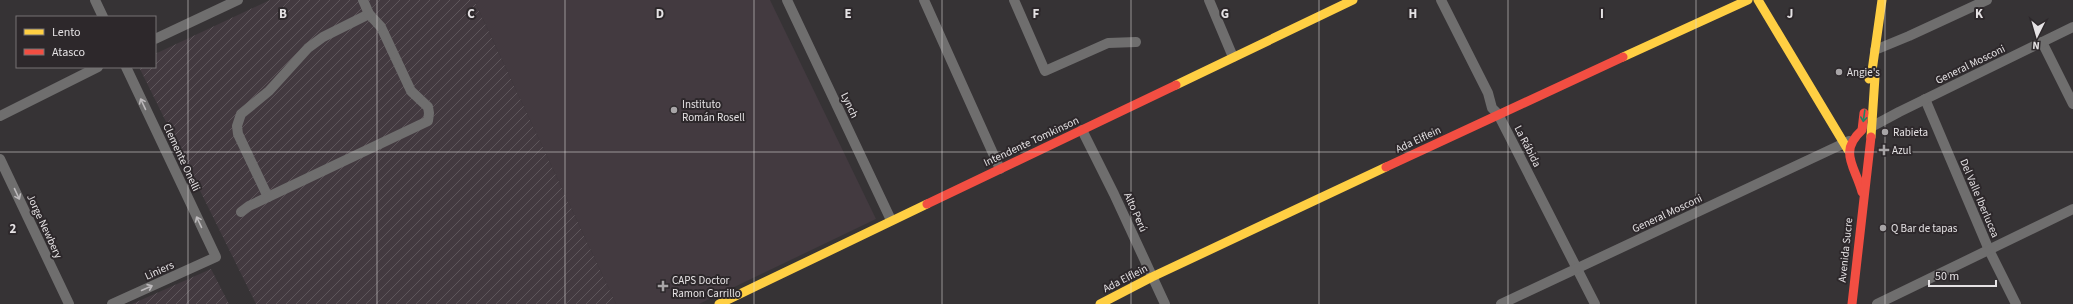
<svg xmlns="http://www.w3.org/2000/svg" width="2073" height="304" font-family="'Source Sans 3',sans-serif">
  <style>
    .built { fill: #433a40 }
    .industrial { fill: url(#industrial-furrows) }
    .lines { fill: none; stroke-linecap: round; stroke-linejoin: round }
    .street { stroke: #6f6e6e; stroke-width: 10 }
    .slow { stroke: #ffcf43; stroke-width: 9 }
    .jam { stroke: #f24e42; stroke-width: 9 }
    .oneway { stroke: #bcb9bb }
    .oneway2 { stroke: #228462 }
    .grid { fill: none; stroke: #e5e2e4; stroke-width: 1; stroke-opacity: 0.55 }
    .poi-dot { fill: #a8a5a7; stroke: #2d282b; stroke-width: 1.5 }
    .labels { text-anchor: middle; stroke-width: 4; stroke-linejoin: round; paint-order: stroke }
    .street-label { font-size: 11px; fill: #e5e2e4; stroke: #2d282b }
    .poi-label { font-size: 11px; fill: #e5e2e4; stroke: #2d282b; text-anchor: start }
    .grid-label { font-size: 13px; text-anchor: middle; font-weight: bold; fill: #e5e2e4; stroke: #2d282b; stroke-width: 4; stroke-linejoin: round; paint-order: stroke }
  </style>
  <defs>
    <pattern id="industrial-furrows" width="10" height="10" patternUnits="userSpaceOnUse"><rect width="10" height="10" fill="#433a40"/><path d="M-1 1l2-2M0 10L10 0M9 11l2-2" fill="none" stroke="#5e565b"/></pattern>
  </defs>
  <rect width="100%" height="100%" fill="#363335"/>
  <path class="built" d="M474,0H770L876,219L699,304H616Z"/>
  <g class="industrial">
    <path d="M270,0H474L616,304H256L139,67H155V54Z"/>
    <path d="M211,269L229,304H132Z"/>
  </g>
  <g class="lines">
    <g class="street">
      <path d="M95,0L103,17"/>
      <path d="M787,0L891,220"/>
      <path d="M924,0L1000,169"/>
      <path d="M1014,0L1045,71L1108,43L1136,42"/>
      <path d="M1209,0L1233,57"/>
      <path d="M1441,0L1488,93L1492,108L1498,114L1595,304"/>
      <path d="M155,39L238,0"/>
      <path d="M2042,42L2073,104"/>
      <path d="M1875,50L1909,36L1987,0"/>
      <path d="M1925,99L1989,250L2016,304"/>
      <path d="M0,116L98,67"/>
      <path d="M1871,127L1899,112L2073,27"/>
      <path d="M1082,130L1114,194L1165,304"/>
      <path d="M0,159L69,304"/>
      <path d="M268,197L238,134L237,126L241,114L269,91L308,48L323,37L369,14"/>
      <path d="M241,212L249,206L428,121L429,113L428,107L411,91L381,27L369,14L363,0"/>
      <path d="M112,304L216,257L126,67"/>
      <path d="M1501,304L1849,141"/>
      <path d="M1877,304L2073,209"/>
    </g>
    <g class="slow">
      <path d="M1758,0L1848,150"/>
      <path d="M1623,57L1748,0"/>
      <path d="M1869,79L1872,71L1882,0"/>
      <path d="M1176,85L1353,0"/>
      <path d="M1871,137L1875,77L1872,71"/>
      <path d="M719,304L927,204"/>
      <path d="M1100,304L1152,277L1386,167"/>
    </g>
    <g class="jam">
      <path d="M1386,167L1623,57"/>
      <path d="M1862,192C1855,166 1838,152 1862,130L1864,113"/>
      <path d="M927,204L1176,85"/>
      <path d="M1852,304L1871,137"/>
    </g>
  </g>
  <defs><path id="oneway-shaft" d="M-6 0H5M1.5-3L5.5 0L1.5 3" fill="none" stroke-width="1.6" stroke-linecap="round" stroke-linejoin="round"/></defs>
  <g class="oneway">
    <use href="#oneway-shaft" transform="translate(143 104) rotate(-115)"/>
    <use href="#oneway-shaft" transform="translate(17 194) rotate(65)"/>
    <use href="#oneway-shaft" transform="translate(199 222) rotate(-115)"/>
    <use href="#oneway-shaft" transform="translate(147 288) rotate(-24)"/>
  </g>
  <use class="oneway2" href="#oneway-shaft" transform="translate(1864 116) rotate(98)"/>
  <path class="grid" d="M188,0V304M377,0V304M565,0V304M754,0V304M942,0V304M1131,0V304M1319,0V304M1508,0V304M1696,0V304M1885,0V304M0,152H2073"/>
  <g class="poi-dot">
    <circle cx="1839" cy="72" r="4"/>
    <circle cx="674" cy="110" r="4"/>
    <circle cx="1885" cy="132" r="4"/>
    <path d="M1882 144h4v4h4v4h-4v4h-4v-4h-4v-4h4z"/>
    <circle cx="1883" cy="228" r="4"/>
    <path d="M661 280h4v4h4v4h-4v4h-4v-4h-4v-4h4z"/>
  </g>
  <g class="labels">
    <g class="street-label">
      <text transform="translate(1970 64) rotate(-26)" y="4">General Mosconi</text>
      <text transform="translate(850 105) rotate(65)" y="4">Lynch</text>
      <text transform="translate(1418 139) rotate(-25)" y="4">Ada Elflein</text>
      <text transform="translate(1031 141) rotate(-25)" y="4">Intendente Tomkinson</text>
      <text transform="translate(1528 146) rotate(63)" y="4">La Rábida</text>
      <text transform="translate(182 157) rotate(65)" y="4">Clemente Onelli</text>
      <text transform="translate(1980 198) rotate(67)" y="4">Del Valle Iberlucea</text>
      <text transform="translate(1136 212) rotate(66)" y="4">Alto Perú</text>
      <text transform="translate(1667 213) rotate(-25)" y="4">General Mosconi</text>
      <text transform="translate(45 226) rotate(65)" y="4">Jorge Newbery</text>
      <text transform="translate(1845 250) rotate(-84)" y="4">Avenida Sucre</text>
      <text transform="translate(159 270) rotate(-24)" y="4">Liniers</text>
      <text transform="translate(1125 278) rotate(-27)" y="4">Ada Elflein</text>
    </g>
    <g class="poi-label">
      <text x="1847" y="76">Angie's</text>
      <text x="682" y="108">Instituto<tspan x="682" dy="13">Román Rosell</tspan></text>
      <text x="1893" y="136">Rabieta</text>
      <text x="1892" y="154">Azul</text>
      <text x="1891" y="232">Q Bar de tapas</text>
      <text x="672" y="284">CAPS Doctor<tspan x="672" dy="13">Ramon Carrillo</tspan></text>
    </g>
  </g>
  <g class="grid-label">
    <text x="283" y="18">B</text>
    <text x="471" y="18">C</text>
    <text x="660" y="18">D</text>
    <text x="848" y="18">E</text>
    <text x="1036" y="18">F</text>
    <text x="1225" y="18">G</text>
    <text x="1413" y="18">H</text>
    <text x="1602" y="18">I</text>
    <text x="1790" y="18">J</text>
    <text x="1979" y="18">K</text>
    <text x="13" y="233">2</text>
  </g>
  <rect x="16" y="16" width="140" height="52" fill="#2d282b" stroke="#777275"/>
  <rect x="24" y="29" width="20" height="6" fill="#ffcf43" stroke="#777275"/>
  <text x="52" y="36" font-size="12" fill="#e5e2e4">Lento</text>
  <rect x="24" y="49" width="20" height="6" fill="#f24e42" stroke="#777275"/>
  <text x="52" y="56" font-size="12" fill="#e5e2e4">Atasco</text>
  <g transform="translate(2037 36) rotate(185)" stroke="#2d282b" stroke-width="3" paint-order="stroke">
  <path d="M0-3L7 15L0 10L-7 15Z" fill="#e5e2e4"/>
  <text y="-6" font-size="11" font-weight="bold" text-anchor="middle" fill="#e5e2e4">N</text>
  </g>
  <path d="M1929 280v6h67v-6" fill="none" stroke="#e5e2e4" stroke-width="2"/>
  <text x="1935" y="280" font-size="12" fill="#e5e2e4" stroke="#2d282b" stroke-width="3" paint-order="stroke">50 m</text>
</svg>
